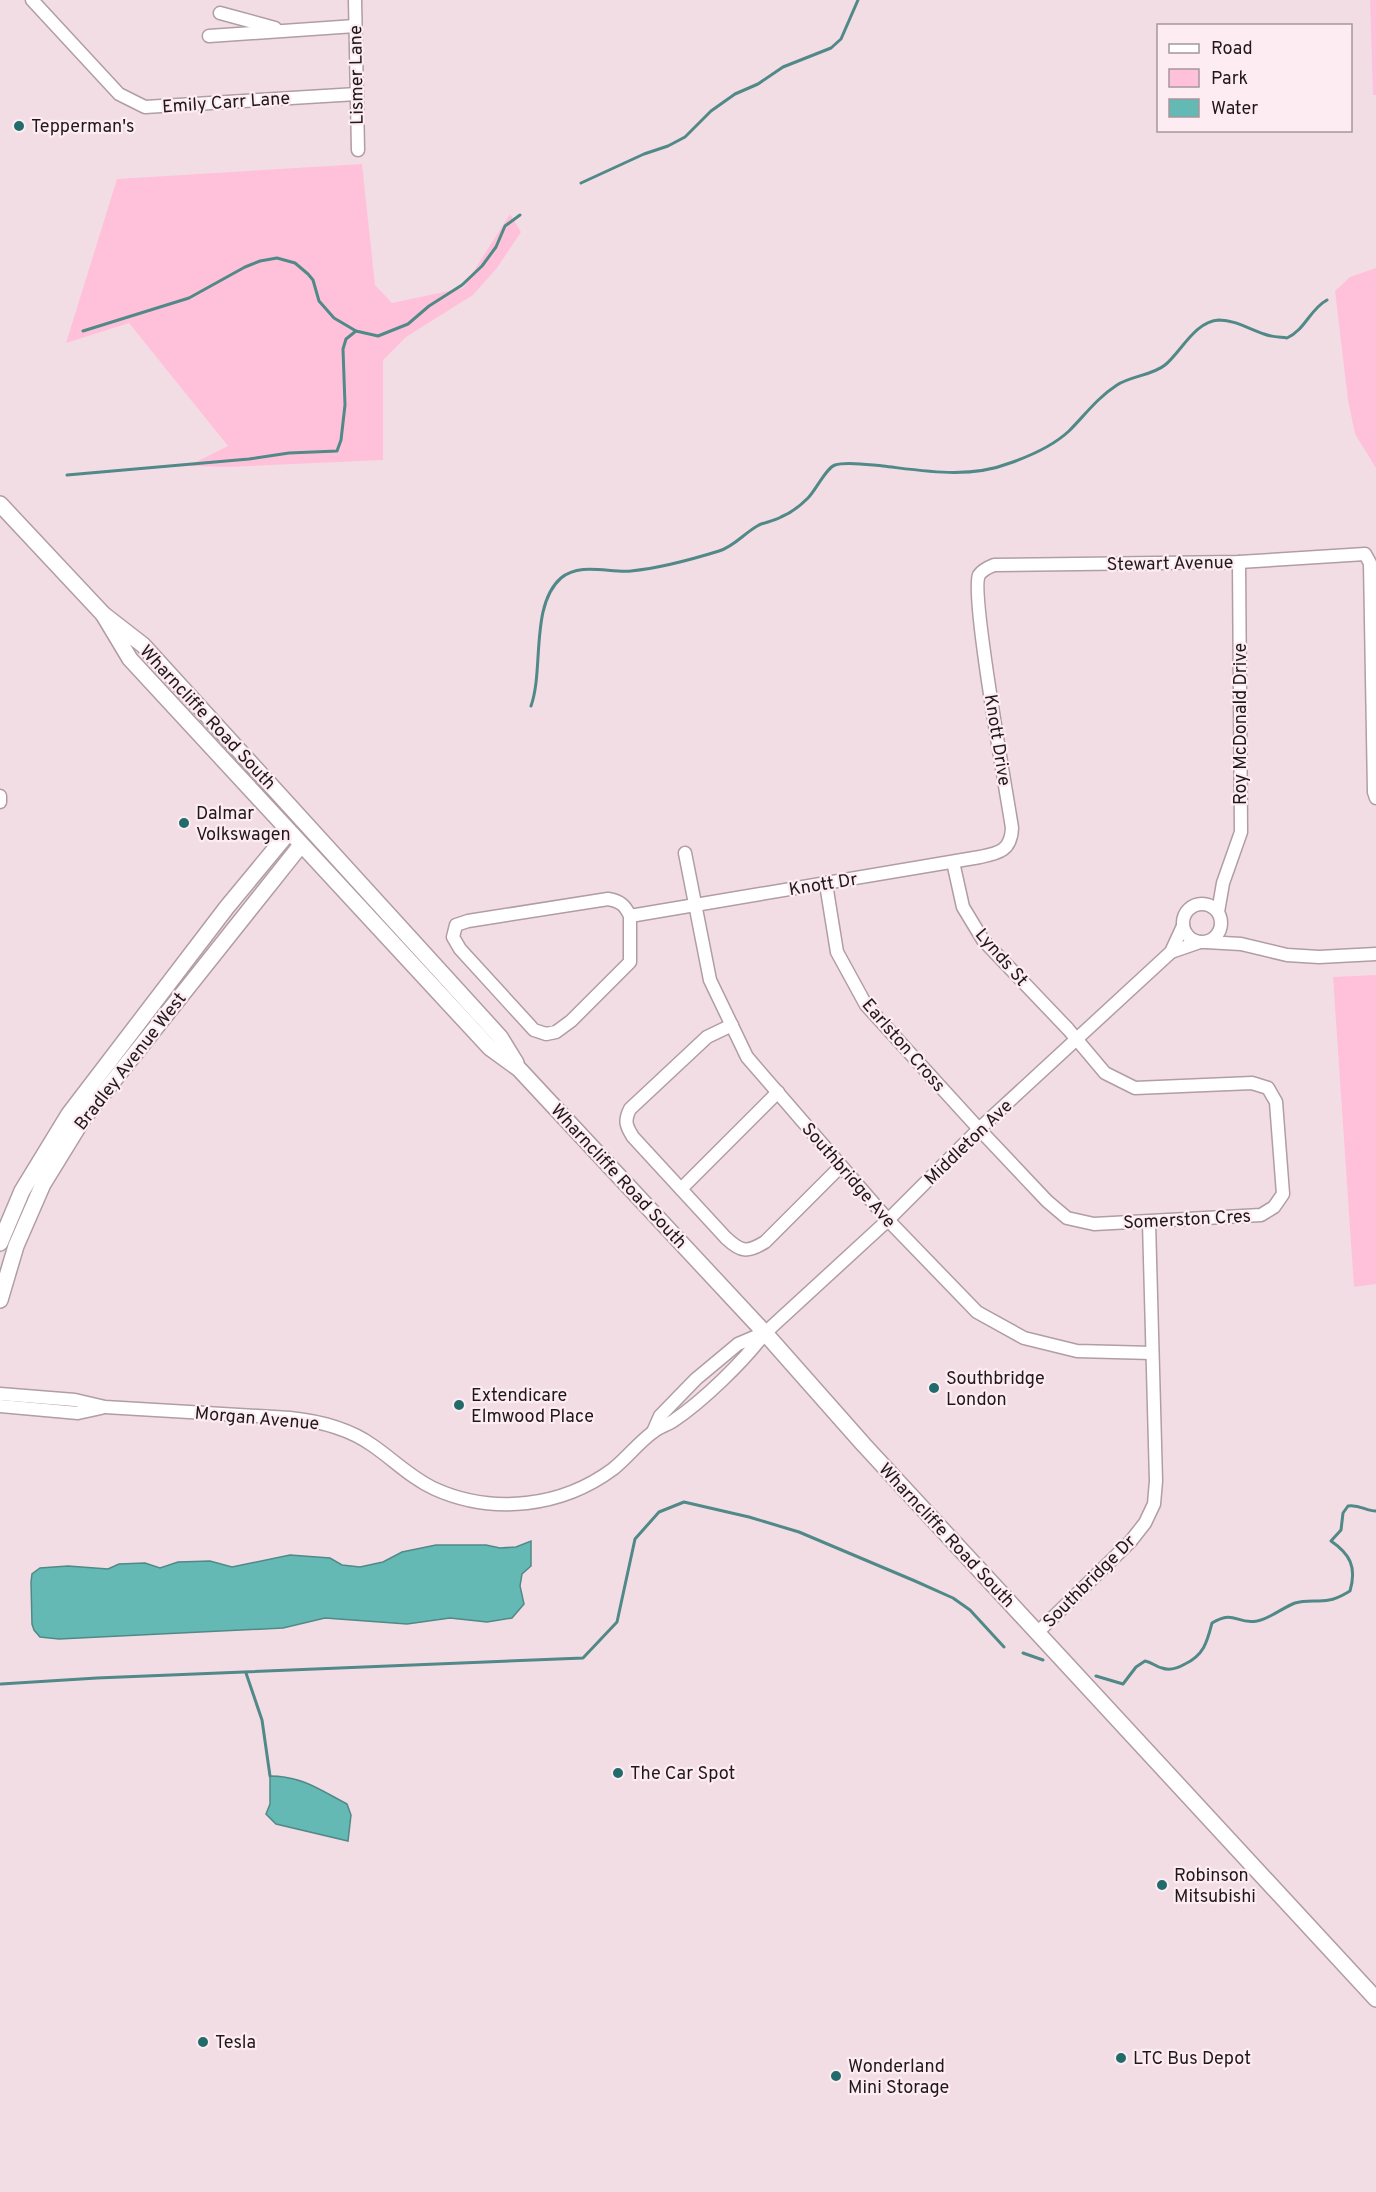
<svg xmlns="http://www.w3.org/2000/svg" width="1376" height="2192" font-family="Overpass,sans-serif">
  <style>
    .green { fill: #ffc1d9 }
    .water { fill: #65b9b5; stroke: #508987; stroke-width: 1.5 }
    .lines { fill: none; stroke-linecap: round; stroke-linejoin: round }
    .stream { stroke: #508987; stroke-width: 3 }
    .minor-casing { stroke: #b19da4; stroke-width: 15 }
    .major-casing { stroke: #b19da4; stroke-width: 18 }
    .minor { stroke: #fff; stroke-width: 12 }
    .major { stroke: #fff; stroke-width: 15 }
    .poi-dot { fill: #216c6a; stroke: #fdecf2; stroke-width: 2 }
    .labels { text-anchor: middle; stroke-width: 4.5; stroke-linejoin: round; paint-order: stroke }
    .street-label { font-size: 18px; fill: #20181b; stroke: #fdecf2 }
    .poi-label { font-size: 18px; fill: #20181b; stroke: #fdecf2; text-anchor: start }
  </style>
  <rect width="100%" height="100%" fill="#f3dde5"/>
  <g class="green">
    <path d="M1370,0H1376V95H1373Z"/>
    <path d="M362,164L375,285L392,303L463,288L510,214L521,232L497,268L473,295L406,337L383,360V460L229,467L188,466L228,446L129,323L66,343L117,179Z"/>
    <path d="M1376,268V468L1355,434L1348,400L1335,291L1350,277Z"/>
    <path d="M1376,975V1284L1354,1287L1333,977Z"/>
  </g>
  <g class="water">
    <path d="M531,1541V1566L522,1574L520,1586L524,1604L512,1618L487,1622L450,1618L407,1624L325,1618L283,1628L59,1639L40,1637L34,1630L32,1624L31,1582L32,1574L40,1568L68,1566L108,1569L119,1564L145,1563L160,1568L178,1562L210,1561L232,1567L290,1555L330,1558L342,1565L360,1567L383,1562L402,1552L436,1545H486L500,1548L516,1547Z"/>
    <path d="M270,1776C302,1776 320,1790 347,1804L351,1815L348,1841L276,1824L266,1814L270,1804Z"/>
  </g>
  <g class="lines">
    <g class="stream">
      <path d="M581,183L644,154L668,146L685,137L711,111L735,94L758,84L783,67L831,48L841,39L858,0"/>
      <path d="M83,331L189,298L245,267L260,261L277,258L295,263L308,274L313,280L319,301L334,318L356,331L378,336L408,324L429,306L462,285L482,266L496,247L505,226L520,215"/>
      <path d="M67,475L249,459L289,453L337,451L341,440L345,405L343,349L346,339L356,331"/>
      <path d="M531,706C544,670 530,605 561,578C580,562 609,573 631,571C661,568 690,560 719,551C735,546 744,533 759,525C766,522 774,521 781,517C791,513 801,505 808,498C816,490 826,468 835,465C847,461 870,465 883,466C925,471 969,479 1010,463C1030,456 1053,446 1069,431C1085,415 1097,398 1117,385C1131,376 1153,375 1165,365C1181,352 1195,321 1219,320C1235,320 1249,329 1264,334C1271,337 1280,337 1287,338C1305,330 1310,309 1327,300"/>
      <path d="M1023,1653L1043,1660"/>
      <path d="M246,1673L262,1720L270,1776"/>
      <path d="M1096,1676L1123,1684L1136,1667L1145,1661C1152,1662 1156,1667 1162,1668C1170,1671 1178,1668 1185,1664C1204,1655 1207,1642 1212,1623C1235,1609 1236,1625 1257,1621C1271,1618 1282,1608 1295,1603C1306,1600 1318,1602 1329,1600C1337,1599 1343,1595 1350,1591C1357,1567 1350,1554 1331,1541L1341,1530L1343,1513L1348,1506C1359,1504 1366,1511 1376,1511"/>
      <path d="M1,1684L97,1678L583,1658L617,1622L635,1539L659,1512L684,1502L749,1517L799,1532L915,1581L953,1598L970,1610L1004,1647"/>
    </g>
    <g class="minor-casing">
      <g id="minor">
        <path d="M32,0L119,94L145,107L357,94"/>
        <path d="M355,0L358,150"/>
        <path d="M220,13L275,28"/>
        <path d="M209,36L355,26"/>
        <path d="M0,796V802"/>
        <path d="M685,853L710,980L747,1057L888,1220L977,1312L1024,1338L1077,1351L1152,1353"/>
        <path d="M826,884L837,952L866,1005L979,1129L1047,1201L1067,1218L1094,1224L1261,1215L1274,1207L1283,1194L1276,1102L1268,1088L1252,1083L1135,1088L1105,1073L1068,1029L983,940L963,907L953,862"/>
        <circle cx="1202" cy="923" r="19"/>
        <path d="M1218,912L1223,883L1241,832L1239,562"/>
        <path d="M630,916V962L571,1021L556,1032L546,1034L534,1030L460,949L453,937L456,925L468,921L608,899C620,901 625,905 630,916L980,857C1000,853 1011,850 1012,828C1007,794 970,593 979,575C983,569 989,567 994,565L1239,562L1365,554L1370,563L1374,792L1376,798"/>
        <path d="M1206,942L1241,944L1287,955L1319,957L1376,954"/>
        <path d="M1171,952L1200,942"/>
        <path d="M732,1025L707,1037L630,1109C624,1121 626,1126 633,1137L726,1238C741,1252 747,1253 765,1242L841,1166"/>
        <path d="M681,1189L778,1092"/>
        <path d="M0,1394L75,1400L105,1407L290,1418C319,1421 348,1428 372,1445C394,1460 411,1478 435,1489C493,1515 562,1507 613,1469C627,1458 638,1443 653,1432C659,1427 667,1425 673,1421C703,1401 743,1362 765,1333L888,1220L979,1129L1171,952L1183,926"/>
        <path d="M0,1406L78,1413L101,1408"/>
        <path d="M653,1432L660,1416L696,1379L738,1344L764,1333"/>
        <path d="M1037,1633L1130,1542L1145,1523L1154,1504L1156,1481L1149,1222"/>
      </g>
    </g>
    <g class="major-casing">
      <g id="major">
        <path d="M0,504L103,614L143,645L500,1037L516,1063"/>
        <path d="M103,614L130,659L490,1048L519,1069L765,1333L864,1445L1376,1999"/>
        <path d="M0,1243L22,1191L69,1114L227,907L289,832"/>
        <path d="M0,1300L16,1246L43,1184L83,1119L301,845"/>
      </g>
    </g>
    <use href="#minor" class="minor"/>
    <use href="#major" class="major"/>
  </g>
  <g class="poi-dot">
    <circle cx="19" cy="126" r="6"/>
    <circle cx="184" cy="823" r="6"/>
    <circle cx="934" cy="1388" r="6"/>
    <circle cx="459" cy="1405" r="6"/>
    <circle cx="618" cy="1773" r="6"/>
    <circle cx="1162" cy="1885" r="6"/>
    <circle cx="203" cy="2042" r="6"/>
    <circle cx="1121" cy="2058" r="6"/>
    <circle cx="836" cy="2076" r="6"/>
  </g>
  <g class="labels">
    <g class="street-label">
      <text transform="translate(356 75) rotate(-91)" y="6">Lismer Lane</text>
      <text transform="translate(226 102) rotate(-4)" y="6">Emily Carr Lane</text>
      <text transform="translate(1170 563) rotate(-1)" y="6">Stewart Avenue</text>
      <text transform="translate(208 717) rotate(47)" y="6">Wharncliffe Road South</text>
      <text transform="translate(1240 724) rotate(-90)" y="6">Roy McDonald Drive</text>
      <text transform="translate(998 740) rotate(81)" y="6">Knott Drive</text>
      <text transform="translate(823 884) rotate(-9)" y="6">Knott Dr</text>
      <text transform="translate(1002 957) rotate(49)" y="6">Lynds St</text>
      <text transform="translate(904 1045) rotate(49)" y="6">Earlston Cross</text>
      <text transform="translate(130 1061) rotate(-52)" y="6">Bradley Avenue West</text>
      <text transform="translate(968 1142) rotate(-44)" y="6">Middleton Ave</text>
      <text transform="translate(849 1175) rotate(49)" y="6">Southbridge Ave</text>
      <text transform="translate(619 1176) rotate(47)" y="6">Wharncliffe Road South</text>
      <text transform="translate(1187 1219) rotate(-3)" y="6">Somerston Cres</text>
      <text transform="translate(257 1418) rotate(5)" y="6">Morgan Avenue</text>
      <text transform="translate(947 1535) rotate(47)" y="6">Wharncliffe Road South</text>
      <text transform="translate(1089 1581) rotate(-45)" y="6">Southbridge Dr</text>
    </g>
    <g class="poi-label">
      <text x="31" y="132">Tepperman's</text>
      <text x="196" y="819">Dalmar<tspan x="196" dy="21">Volkswagen</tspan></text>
      <text x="946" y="1384">Southbridge<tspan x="946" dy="21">London</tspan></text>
      <text x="471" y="1401">Extendicare<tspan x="471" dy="21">Elmwood Place</tspan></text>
      <text x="630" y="1779">The Car Spot</text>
      <text x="1174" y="1881">Robinson<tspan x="1174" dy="21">Mitsubishi</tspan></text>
      <text x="215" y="2048">Tesla</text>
      <text x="1133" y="2064">LTC Bus Depot</text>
      <text x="848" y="2072">Wonderland<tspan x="848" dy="21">Mini Storage</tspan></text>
    </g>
  </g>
  <rect x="1157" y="24" width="195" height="108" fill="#fdecf2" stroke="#a5979c" stroke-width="1.5"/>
  <rect x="1169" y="44" width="30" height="9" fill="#ffffff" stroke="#a5979c" stroke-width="1.5"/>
  <text x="1211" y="54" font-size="18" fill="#20181b">Road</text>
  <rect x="1169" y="69" width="30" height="18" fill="#ffc1d9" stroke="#a5979c" stroke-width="1.5"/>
  <text x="1211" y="84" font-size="18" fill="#20181b">Park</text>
  <rect x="1169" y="99" width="30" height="18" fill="#65b9b5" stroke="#a5979c" stroke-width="1.5"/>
  <text x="1211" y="114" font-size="18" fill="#20181b">Water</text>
</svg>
